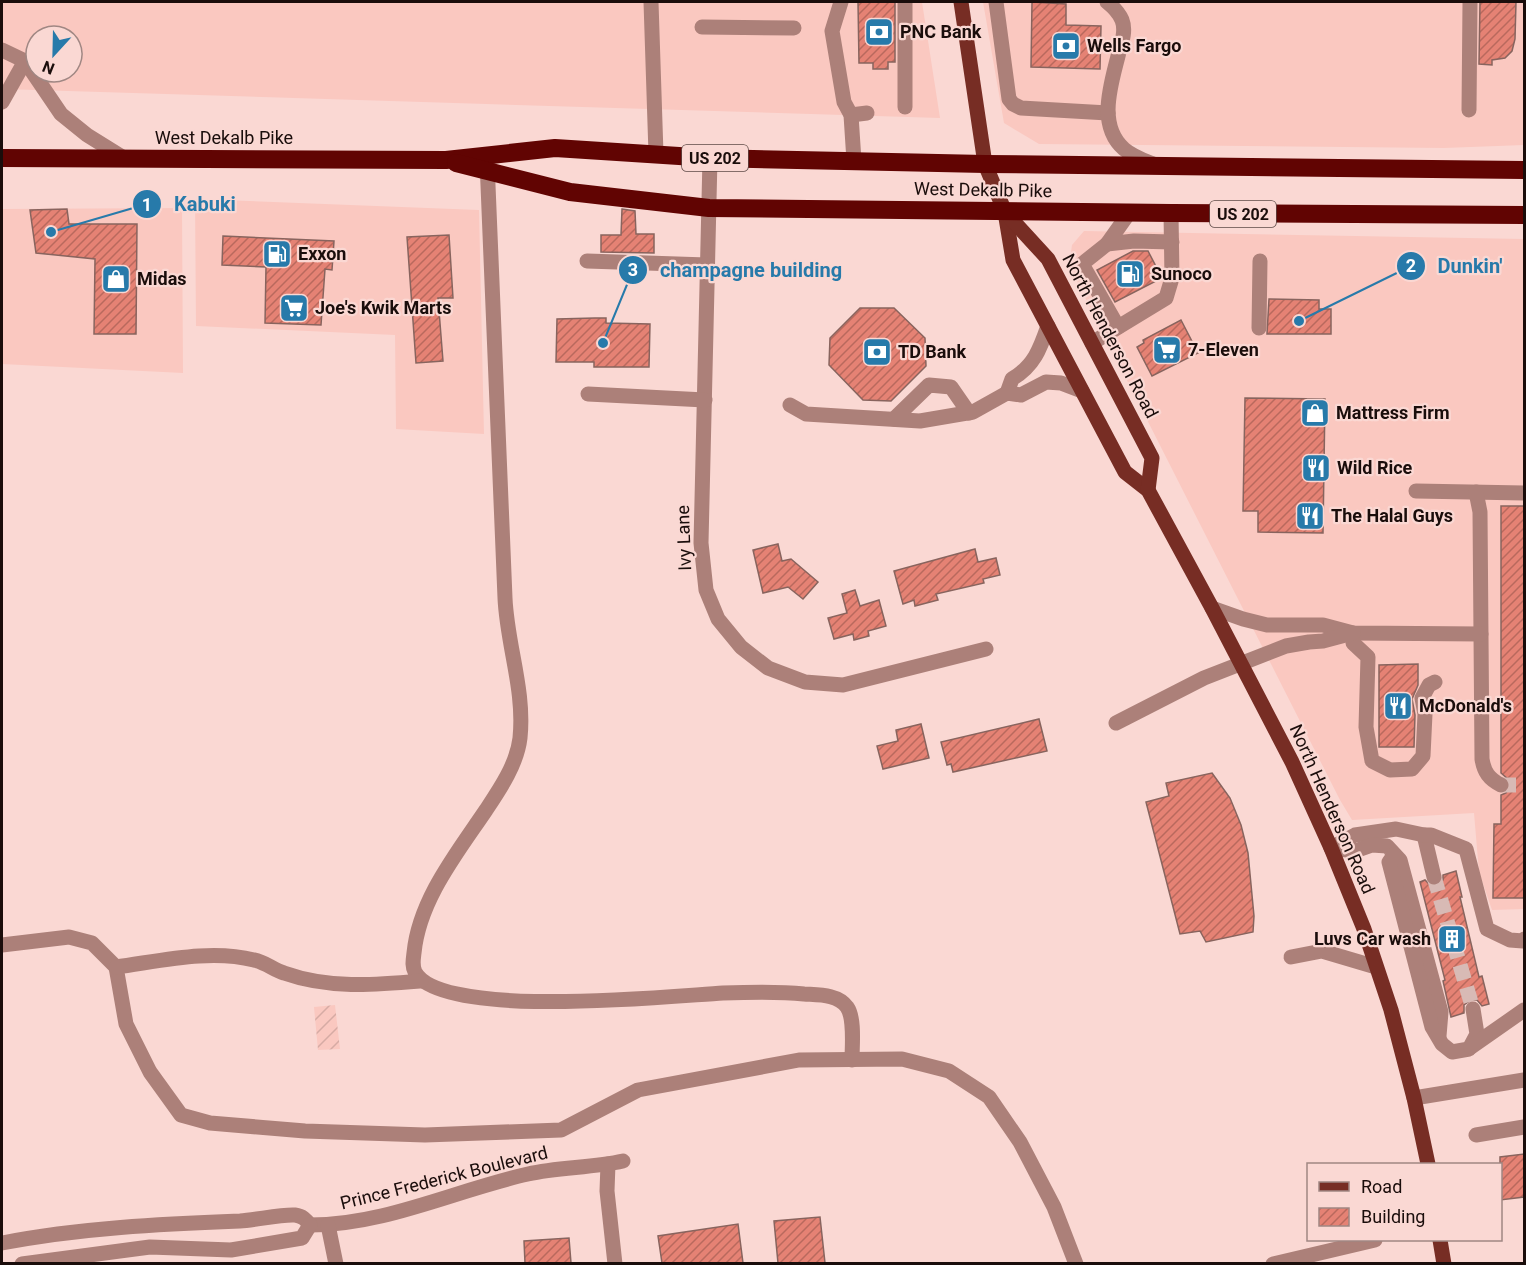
<svg xmlns="http://www.w3.org/2000/svg" width="1526" height="1265" font-family="Roboto,sans-serif">
  <style>
    .built { fill: #fac8c0; fill-rule: evenodd }
    .industrial { fill: url(#industrial-furrows) }
    .building { fill: url(#building-hatch); stroke: #88645e; stroke-width: 1.5 }
    .lines { fill: none; stroke-linecap: round; stroke-linejoin: round }
    .minor-tunnel { stroke: #d8bab5; stroke-width: 15; stroke-dasharray: 15 8; stroke-linecap: butt }
    .minor { stroke: #ac8079; stroke-width: 15 }
    .major { stroke: #772d24; stroke-width: 15 }
    .highway { stroke: #610402; stroke-width: 18 }
    .labels { text-anchor: middle; stroke-width: 4.5; stroke-linejoin: round; paint-order: stroke }
    .shield { fill: #fad8d3; stroke: #5d4a47; stroke-width: 1.5 }
    .shield-label { font-size: 16px; font-weight: bold; fill: #1a0d0b }
    .poi-label { font-size: 18px; font-weight: bold; fill: #1a0d0b; stroke: #fad8d3; text-anchor: start }
    .street-label { font-size: 18px; fill: #1a0d0b; stroke: #fad8d3 }
    .leader { fill: none; stroke: #277aaa; stroke-width: 2 }
    .callout-dot { fill: #277aaa; stroke: #fad8d3; stroke-width: 2 }
    .mark-label { font-size: 18px; text-anchor: middle; font-weight: bold; fill: #fff }
    .callout-label { font-size: 20px; text-anchor: middle; font-weight: bold; fill: #277aaa; stroke: #fad8d3; stroke-width: 4.5; stroke-linejoin: round; paint-order: stroke }
  </style>
  <defs>
    <pattern id="industrial-furrows" width="10" height="10" patternUnits="userSpaceOnUse" patternTransform="scale(1.5)"><rect width="10" height="10" fill="#fac8c0"/><path d="M-1 1l2-2M0 10L10 0M9 11l2-2" fill="none" stroke="#d6aba4"/></pattern>
    <pattern id="building-hatch" width="6" height="6" patternUnits="userSpaceOnUse" patternTransform="scale(1.5)"><rect width="6" height="6" fill="#e58274"/><path d="M-1 1l2-2M0 6l6-6M5 7l2-2" fill="none" stroke="#b9695d"/></pattern>
  </defs>
  <rect width="100%" height="100%" fill="#fad8d3"/>
  <g class="built">
    <path d="M2,2H922L940,118L2,89ZM36,36H72V72H36Z"/>
    <path d="M983,2H1524V145L1444,148L1039,144L1004,123Z"/>
    <path d="M195,199L479,210L484,434L396,429L395,335L196,326Z"/>
    <path d="M182,208L183,373L2,364V209Z"/>
    <path d="M1084,231L1524,239V909L1492,910L1479,872L1474,813L1352,820L1340,800L1069,266L1072,245Z"/>
  </g>
  <path class="industrial" d="M335,1005L340,1049L318,1050L314,1007Z"/>
  <g class="building">
    <path d="M858,2H895V62H888V69H873V63H859Z"/>
    <path d="M1032,2L1066,4V25L1101,26L1100,69L1031,67Z"/>
    <path d="M1480,2H1516L1515,39L1512,51L1505,58L1492,60V65L1479,64Z"/>
    <path d="M67,209L69,224H137L136,334H94L95,259L36,253L30,210Z"/>
    <path d="M622,209L635,211L636,234H654V253L601,252V235H621Z"/>
    <path d="M449,235L453,298H438L443,361L416,363L407,237Z"/>
    <path d="M223,236L334,241L332,270L325,269L321,325L265,323L266,267L222,265Z"/>
    <path d="M1133,251H1148L1162,278L1115,302L1097,270Z"/>
    <path d="M1269,299L1319,300V309H1331V334H1267Z"/>
    <path d="M860,308H894L925,338L926,366L891,401L863,400L829,365L830,338Z"/>
    <path d="M595,318H606V323L650,324L649,367H594V362H556L557,319Z"/>
    <path d="M1181,320L1198,353L1152,376L1137,347L1144,343L1143,340Z"/>
    <path d="M1245,398L1325,399L1323,533L1258,532V511H1243Z"/>
    <path d="M1501,506H1524V898H1493L1494,824H1501V795L1506,793L1511,785L1509,780L1501,773Z"/>
    <path d="M778,544L782,561L791,559L818,582L803,599L788,587L763,593L753,550Z"/>
    <path d="M975,549L978,562L996,558L1000,575L983,579L984,583L936,594L938,600L915,606L914,600L903,604L894,571Z"/>
    <path d="M855,590L860,606L879,600L886,626L868,631L869,636L854,640L853,634L834,639L828,618L847,613L842,594Z"/>
    <path d="M1418,664V685L1412,699L1415,715L1414,747H1379V665Z"/>
    <path d="M1039,719L1047,751L953,772L951,764L947,765L941,742Z"/>
    <path d="M921,724L929,758L883,769L877,746L898,741L896,730Z"/>
    <path d="M1212,773L1230,798L1241,825L1248,853L1254,916L1253,932L1206,942L1200,931L1180,934L1146,802L1169,796L1166,783Z"/>
    <path d="M1456,871L1462,897H1460L1479,977L1482,976L1489,1004L1482,1006L1477,1000H1471L1464,1005V1013L1451,1017L1443,981L1445,980L1420,882L1425,880L1431,886H1437L1443,880V875Z"/>
    <path d="M1524,1154V1197L1500,1200V1157Z"/>
    <path d="M820,1217L825,1263H778L774,1221Z"/>
    <path d="M738,1224L743,1263H662L658,1236Z"/>
    <path d="M569,1238L571,1263H525L524,1241Z"/>
  </g>
  <g class="lines">
    <g class="minor-tunnel">
      <path d="M1501,785H1524"/>
      <path d="M1434,877L1473,1009"/>
    </g>
    <g class="minor">
      <path d="M651,2L656,154"/>
      <path d="M841,2L832,31L844,102L851,115L854,161"/>
      <path d="M996,2L1009,99L1013,104L1021,108L1108,113"/>
      <path d="M1107,2C1112,6 1119,13 1122,20C1126,30 1122,42 1119,52C1112,82 1096,124 1124,149C1132,156 1143,160 1153,164"/>
      <path d="M702,27L794,28"/>
      <path d="M2,50L25,61L61,114L87,135L124,158"/>
      <path d="M2,102L25,61"/>
      <path d="M905,107V2"/>
      <path d="M1469,110L1470,2"/>
      <path d="M851,115L867,113"/>
      <path d="M710,158L701,543L706,590L718,619L741,647L768,668L805,682L843,685L986,649"/>
      <path d="M487,161C494,307 498,453 505,598C507,645 525,690 520,738C517,764 500,789 486,810C457,853 419,900 414,953C413,961 412,966 415,972C441,1020 670,996 723,993C750,992 777,991 804,994C818,995 838,994 847,1007C855,1018 852,1046 852,1060"/>
      <path d="M1107,244L1134,241L1172,242"/>
      <path d="M587,261L707,265"/>
      <path d="M1118,327L1082,264L1107,244L1129,213"/>
      <path d="M1259,328L1260,261"/>
      <path d="M1092,343L1166,298L1172,278L1171,213"/>
      <path d="M1007,393L1012,379C1034,366 1040,349 1048,326"/>
      <path d="M588,394L705,400"/>
      <path d="M790,405L806,414L920,421L973,412L1007,393L1021,395L1046,382L1061,383L1082,391"/>
      <path d="M894,419L929,385L951,387L969,413"/>
      <path d="M1416,491L1524,493"/>
      <path d="M1476,492L1480,512L1482,759C1484,772 1489,779 1501,785"/>
      <path d="M1212,608L1243,619L1267,625H1323L1353,633L1481,634"/>
      <path d="M1353,643L1368,657L1366,727L1372,761L1390,770L1412,769L1423,756L1425,714L1422,698L1429,685L1435,682"/>
      <path d="M1116,723L1204,678L1286,646L1309,642L1323,641L1353,633"/>
      <path d="M1424,835L1434,877"/>
      <path d="M1331,848L1355,835L1396,829L1424,835H1431L1466,849L1487,929L1510,940L1523,941L1524,939"/>
      <path d="M1331,848L1355,851L1372,845L1387,846L1400,860L1441,1012L1439,1036"/>
      <path d="M1394,855L1389,862L1432,1027L1442,1044L1452,1052L1469,1049L1477,1034L1473,1009"/>
      <path d="M2,945L69,937L92,943L116,967L126,1024L150,1072L181,1115L210,1123L305,1131L425,1135L561,1130L638,1090L799,1060L902,1059L949,1071L989,1097L1020,1142L1054,1207L1076,1264"/>
      <path d="M1291,957L1322,951L1376,967"/>
      <path d="M116,967C161,961 210,949 254,960C265,962 274,970 284,973C329,989 374,985 421,981"/>
      <path d="M1471,1047L1524,1010"/>
      <path d="M1414,1098L1524,1080"/>
      <path d="M1476,1135L1524,1127"/>
      <path d="M608,1164L607,1191L615,1264"/>
      <path d="M310,1225C385,1225 456,1190 528,1174C559,1167 592,1168 623,1161"/>
      <path d="M328,1225L336,1264"/>
      <path d="M2,1243C80,1228 161,1224 240,1221C256,1220 282,1214 295,1215C303,1216 306,1220 310,1225"/>
      <path d="M22,1264L150,1247L231,1250L302,1238L310,1225"/>
      <path d="M1273,1264L1375,1240"/>
    </g>
    <g class="major">
      <path d="M961,2L985,164L1005,212L1013,260L1125,472L1148,490L1212,608L1292,762L1331,848L1364,929L1391,1010L1414,1098L1428,1164"/>
      <path d="M1005,212L1048,259L1152,458L1148,490"/>
      <path d="M1440,1240L1444,1264"/>
    </g>
    <g class="highway">
      <path d="M2,158L446,160L555,148L710,158L985,164L1524,170"/>
      <path d="M456,163L570,192L709,208L1171,213L1524,215"/>
    </g>
  </g>
  <defs>
    <g id="bank-square" transform="scale(1.5)"><rect x="-9" y="-9" width="18" height="18" rx="4" fill="#277aaa" stroke="#fad8d3"/><path d="M-6-4H6V4H-6ZM0-2.3a2.3 2.3 0 1 0 0 4.6a2.3 2.3 0 1 0 0-4.6Z" fill="#fff"/></g>
    <g id="fuel-square" transform="scale(1.5)"><rect x="-9" y="-9" width="18" height="18" rx="4" fill="#277aaa" stroke="#fad8d3"/><path d="M-5.5-6h7V0h2V4h1.3V-2.5L3-4.5l.8-.8L6-3V5H2.5V1h-1V6h-7ZM-4.2-4.7v3.2H.2V-4.7Z" fill="#fff"/></g>
    <g id="shop-square" transform="scale(1.5)"><rect x="-9" y="-9" width="18" height="18" rx="4" fill="#277aaa" stroke="#fad8d3"/><path d="M-5-2.5h2.3a2.7 3.5 0 0 1 5.4 0H5L5.5 6h-11ZM-1.5-2.5h3a1.5 2.3 0 0 0-3 0Z" fill="#fff"/></g>
    <g id="supermarket-square" transform="scale(1.5)"><rect x="-9" y="-9" width="18" height="18" rx="4" fill="#277aaa" stroke="#fad8d3"/><path d="M-6-5.5h2.5l.6 2H6L4.5 2H-2.5L-4.4-4H-6ZM-1.5 3.2a1.3 1.3 0 1 0 .1 0ZM3 3.2a1.3 1.3 0 1 0 .1 0Z" fill="#fff"/></g>
    <g id="restaurant-square" transform="scale(1.5)"><rect x="-9" y="-9" width="18" height="18" rx="4" fill="#277aaa" stroke="#fad8d3"/><path d="M-5-6h1v4h1v-4h1v4h1v-4h1v5L-1.5 .5V6h-2V.5L-5-1ZM5-6V6H3V1.5H1.5Q1.5-4 5-6Z" fill="#fff"/></g>
    <g id="building-square" transform="scale(1.5)"><rect x="-9" y="-9" width="18" height="18" rx="4" fill="#277aaa" stroke="#fad8d3"/><path d="M-4-6H4V6H1V3H-1V6H-4ZM-2.5-4.3h1.7v1.8h-1.7ZM.8-4.3h1.7v1.8H.8ZM-2.5-1h1.7V.8h-1.7ZM.8-1h1.7V.8H.8Z" fill="#fff"/></g>
  </defs>
  <g fill-rule="evenodd">
    <use href="#bank-square" x="879" y="32"/>
    <use href="#bank-square" x="1066" y="46"/>
    <use href="#fuel-square" x="277" y="254"/>
    <use href="#fuel-square" x="1130" y="274"/>
    <use href="#shop-square" x="116" y="279"/>
    <use href="#supermarket-square" x="294" y="308"/>
    <use href="#supermarket-square" x="1167" y="350"/>
    <use href="#bank-square" x="877" y="352"/>
    <use href="#shop-square" x="1315" y="413"/>
    <use href="#restaurant-square" x="1316" y="468"/>
    <use href="#restaurant-square" x="1310" y="516"/>
    <use href="#restaurant-square" x="1398" y="706"/>
    <use href="#building-square" x="1452" y="939"/>
  </g>
  <g class="labels">
    <g class="shield">
      <rect x="682" y="145" width="66" height="26" rx="4.5"/>
      <rect x="1210" y="201" width="66" height="26" rx="4.5"/>
    </g>
    <g class="shield-label">
      <text x="715" y="164">US 202</text>
      <text x="1243" y="220">US 202</text>
    </g>
    <g class="poi-label">
      <text x="900" y="38">PNC Bank</text>
      <text x="1087" y="52">Wells Fargo</text>
      <text x="298" y="260">Exxon</text>
      <text x="1151" y="280">Sunoco</text>
      <text x="137" y="285">Midas</text>
      <text x="315" y="314">Joe's Kwik Marts</text>
      <text x="1188" y="356">7-Eleven</text>
      <text x="898" y="358">TD Bank</text>
      <text x="1336" y="419">Mattress Firm</text>
      <text x="1337" y="474">Wild Rice</text>
      <text x="1331" y="522">The Halal Guys</text>
      <text x="1419" y="712">McDonald's</text>
      <text x="1431" y="945" text-anchor="end">Luvs Car wash</text>
    </g>
    <g class="street-label">
      <text x="224" y="144">West Dekalb Pike</text>
      <text transform="translate(983 190) rotate(1)" y="6">West Dekalb Pike</text>
      <text transform="translate(1110 336) rotate(62)" y="6">North Henderson Road</text>
      <text transform="translate(684 538) rotate(-92)" y="6">Ivy Lane</text>
      <text transform="translate(1332 809) rotate(66)" y="6">North Henderson Road</text>
      <text transform="translate(444 1178) rotate(-14)" y="6">Prince Frederick Boulevard</text>
    </g>
  </g>
  <path class="leader" d="M51 232L147 204M1299 321L1411 266M603 343L633 270"/>
  <g class="callout-dot">
    <circle cx="51" cy="232" r="6"/>
    <circle cx="1299" cy="321" r="6"/>
    <circle cx="603" cy="343" r="6"/>
    <circle cx="147" cy="204" r="15"/>
    <circle cx="1411" cy="266" r="15"/>
    <circle cx="633" cy="270" r="15"/>
  </g>
  <g class="mark-label">
    <text x="147" y="211">1</text>
    <text x="1411" y="272">2</text>
    <text x="633" y="276">3</text>
  </g>
  <g class="callout-label">
    <text x="205" y="211">Kabuki</text>
    <text x="1470" y="273">Dunkin'</text>
    <text x="751" y="277">champagne building</text>
  </g>
  <rect width="1526" height="1265" fill="none" stroke="#1a0d0b" stroke-width="6"/>
  <rect x="1307" y="1163" width="195" height="78" fill="#fad8d3" stroke="#a08783" stroke-width="1.5"/>
  <rect x="1319" y="1182" width="30" height="9" fill="#772d24" stroke="#a08783" stroke-width="1.5"/>
  <text x="1361" y="1193" font-size="18" fill="#1a0d0b">Road</text>
  <rect x="1319" y="1208" width="30" height="18" fill="url(#building-hatch)" stroke="#a08783" stroke-width="1.5"/>
  <text x="1361" y="1223" font-size="18" fill="#1a0d0b">Building</text>
  <g transform="translate(54 54) rotate(202)"><circle r="28" fill="#fad8d3" stroke="#a08783" stroke-width="1.5"/>
  <path d="M0-4.5L10 22L0 15L-10 22Z" fill="#277aaa"/>
  <text y="-9" font-size="16" font-weight="bold" text-anchor="middle" fill="#1a0d0b">N</text>
  </g>
</svg>
